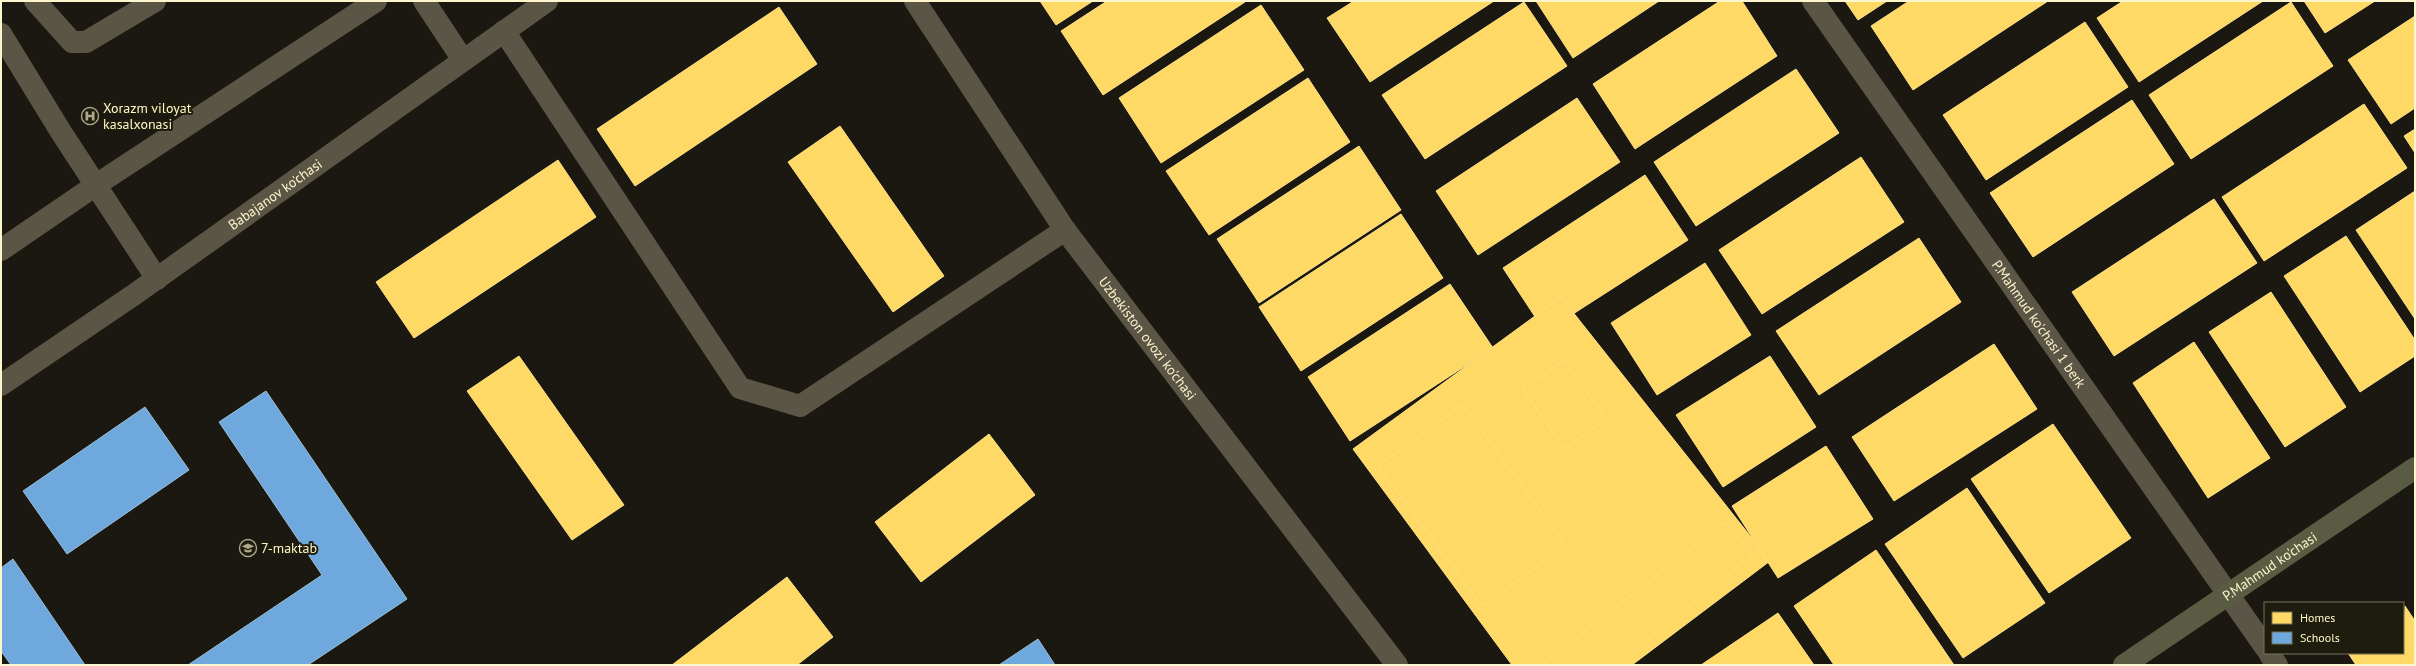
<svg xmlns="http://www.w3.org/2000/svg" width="2416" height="666" font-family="'PT Sans',sans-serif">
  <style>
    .homes { fill: #ffd966; stroke: #fee184 }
    .schools { fill: #6fa8dc; stroke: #9abfd7 }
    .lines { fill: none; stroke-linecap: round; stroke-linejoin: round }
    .minor { stroke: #5b5545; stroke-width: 22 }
    .major { stroke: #595b43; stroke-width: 22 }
    .labels { text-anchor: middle; stroke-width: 4; stroke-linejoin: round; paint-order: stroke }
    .poi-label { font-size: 14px; fill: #fdf5cb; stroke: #1e1c0c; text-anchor: start }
    .street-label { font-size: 14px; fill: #fdf5cb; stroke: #1e1c0c }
  </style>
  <rect width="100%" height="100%" fill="#1a1810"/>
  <g class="homes">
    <path d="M1040,1H1093L1056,25Z"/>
    <path d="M1107,1H1244L1245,2L1103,95L1061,31Z"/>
    <path d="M1354,1H1494L1370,82L1327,18Z"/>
    <path d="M1536,1H1659L1573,58Z"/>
    <path d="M1720,1H1742L1777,56L1635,149L1593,84Z"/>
    <path d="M1845,1H1887L1858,20Z"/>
    <path d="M1909,1H2048L1913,90L1871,26Z"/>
    <path d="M2123,1H2263L2139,82L2097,18Z"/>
    <path d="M2304,1H2375L2325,33Z"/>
    <path d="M1524,2L1567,66L1425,159L1382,95Z"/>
    <path d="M2291,2L2333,66L2191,159L2149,95Z"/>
    <path d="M1261,5L1304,70L1161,163L1119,98Z"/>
    <path d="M779,7L817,64L635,186L597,129Z"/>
    <path d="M2415,16V108L2391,124L2348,60Z"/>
    <path d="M2085,22L2128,87L1986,180L1943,115Z"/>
    <path d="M1796,69L1839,133L1696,226L1654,162Z"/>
    <path d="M1308,78L1350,142L1209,235L1166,171Z"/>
    <path d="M1577,98L1620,162L1478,255L1436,191Z"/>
    <path d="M2132,100L2174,164L2033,257L1990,193Z"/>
    <path d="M2364,104L2407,168L2264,261L2222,197Z"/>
    <path d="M840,126L944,276L893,312L788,162Z"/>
    <path d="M2415,129V153L2404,136Z"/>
    <path d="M1359,146L1401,210L1259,303L1217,239Z"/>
    <path d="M1861,157L1904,222L1762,314L1719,250Z"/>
    <path d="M558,160L596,217L414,338L376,282Z"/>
    <path d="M1645,175L1688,240L1545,332L1503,268Z"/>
    <path d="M2415,191V319L2356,230Z"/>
    <path d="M2214,199L2257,263L2114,356L2072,292Z"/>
    <path d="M1401,214L1443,278L1301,371L1259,307Z"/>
    <path d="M2346,236L2415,340V356L2360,392L2284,276Z"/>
    <path d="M1919,238L1961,302L1819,395L1776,331Z"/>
    <path d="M1705,263L1751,335L1657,395L1611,323Z"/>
    <path d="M1450,284L1493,348L1350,441L1308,377Z"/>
    <path d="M2271,292L2346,407L2285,447L2209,332Z"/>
    <path d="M1561,297L1770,561L1632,665H1512L1353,449Z"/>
    <path d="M2194,342L2270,458L2208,498L2133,383Z"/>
    <path d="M1994,344L2037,409L1894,501L1852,437Z"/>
    <path d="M519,356L624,505L572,540L467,391Z"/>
    <path d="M1770,356L1816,427L1723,487L1676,415Z"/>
    <path d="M1564,360L1606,419L1564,449L1523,389Z"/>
    <path d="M1463,405L1566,546L1482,606L1378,466Z"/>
    <path d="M2053,424L2131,538L2049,593L1971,479Z"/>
    <path d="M989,434L1035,495L921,582L875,522Z"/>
    <path d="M1826,446L1873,519L1778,578L1732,506Z"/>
    <path d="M1967,488L2045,603L1963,658L1885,544Z"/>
    <path d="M1725,522L1752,555L1616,665H1542Z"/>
    <path d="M1876,550L1954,665H1834L1794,606Z"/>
    <path d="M787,577L833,637L797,665H672Z"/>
    <path d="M2405,606L2415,621V665H2356L2348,653H2403Z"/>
    <path d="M1778,613L1814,665H1701Z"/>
  </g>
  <g class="schools">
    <path d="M266,391L407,599L308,665H188L322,575L219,422Z"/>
    <path d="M145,407L189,470L67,554L23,491Z"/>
    <path d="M13,559L85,665H11L1,651V568Z"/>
    <path d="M1038,639L1055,665H999Z"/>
  </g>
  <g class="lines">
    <g class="minor">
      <path d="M35,1L72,42H86L155,1"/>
      <path d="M424,1L463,60"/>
      <path id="s1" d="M915,1L1065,230L1397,665"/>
      <path id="s2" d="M1813,1L2265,647"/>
      <path d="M504,31L740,388L800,406L1065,230"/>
      <path d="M1,34L61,132L157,279"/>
      <path d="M1,250L96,185L376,1"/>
      <path id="s3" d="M1,385L135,294L547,1"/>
      <path d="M2269,653L2277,665"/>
    </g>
    <path class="major" id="s4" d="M2124,665L2415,468"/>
  </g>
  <defs>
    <g id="hospital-ring" transform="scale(0.9)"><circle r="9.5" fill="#1e1c0c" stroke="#aea88a" stroke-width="1.5"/><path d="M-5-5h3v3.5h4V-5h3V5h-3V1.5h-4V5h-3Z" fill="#aea88a"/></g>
    <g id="school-ring" transform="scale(0.9)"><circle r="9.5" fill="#1e1c0c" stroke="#aea88a" stroke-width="1.5"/><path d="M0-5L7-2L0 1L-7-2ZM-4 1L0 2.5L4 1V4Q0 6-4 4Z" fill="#aea88a"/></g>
  </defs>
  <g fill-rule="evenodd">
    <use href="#hospital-ring" x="90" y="116"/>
    <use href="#school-ring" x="248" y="548"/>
  </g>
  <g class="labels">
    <g class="poi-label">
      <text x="103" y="113">Xorazm viloyat<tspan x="103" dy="16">kasalxonasi</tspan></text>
      <text x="261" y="553">7-maktab</text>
    </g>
    <g class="street-label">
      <text dy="5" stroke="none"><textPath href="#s3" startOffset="334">Babajanov ko'chasi</textPath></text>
      <text dy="5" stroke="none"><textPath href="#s2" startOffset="394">P.Mahmud ko'chasi 1 berk</textPath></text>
      <text dy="5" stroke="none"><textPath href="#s1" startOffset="410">Uzbekiston ovozi ko'chasi</textPath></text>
      <text dy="5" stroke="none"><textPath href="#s4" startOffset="176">P.Mahmud ko'chasi</textPath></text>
    </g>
  </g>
  <rect width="2416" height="666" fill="none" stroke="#fdf5cb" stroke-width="4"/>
  <rect x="2264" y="602" width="140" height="52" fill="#1e1c0c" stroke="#777358"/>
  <rect x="2272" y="612" width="20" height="12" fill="#ffd966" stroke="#777358"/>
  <text x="2300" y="622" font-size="12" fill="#fdf5cb">Homes</text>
  <rect x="2272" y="632" width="20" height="12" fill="#6fa8dc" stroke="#777358"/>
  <text x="2300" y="642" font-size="12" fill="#fdf5cb">Schools</text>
</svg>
